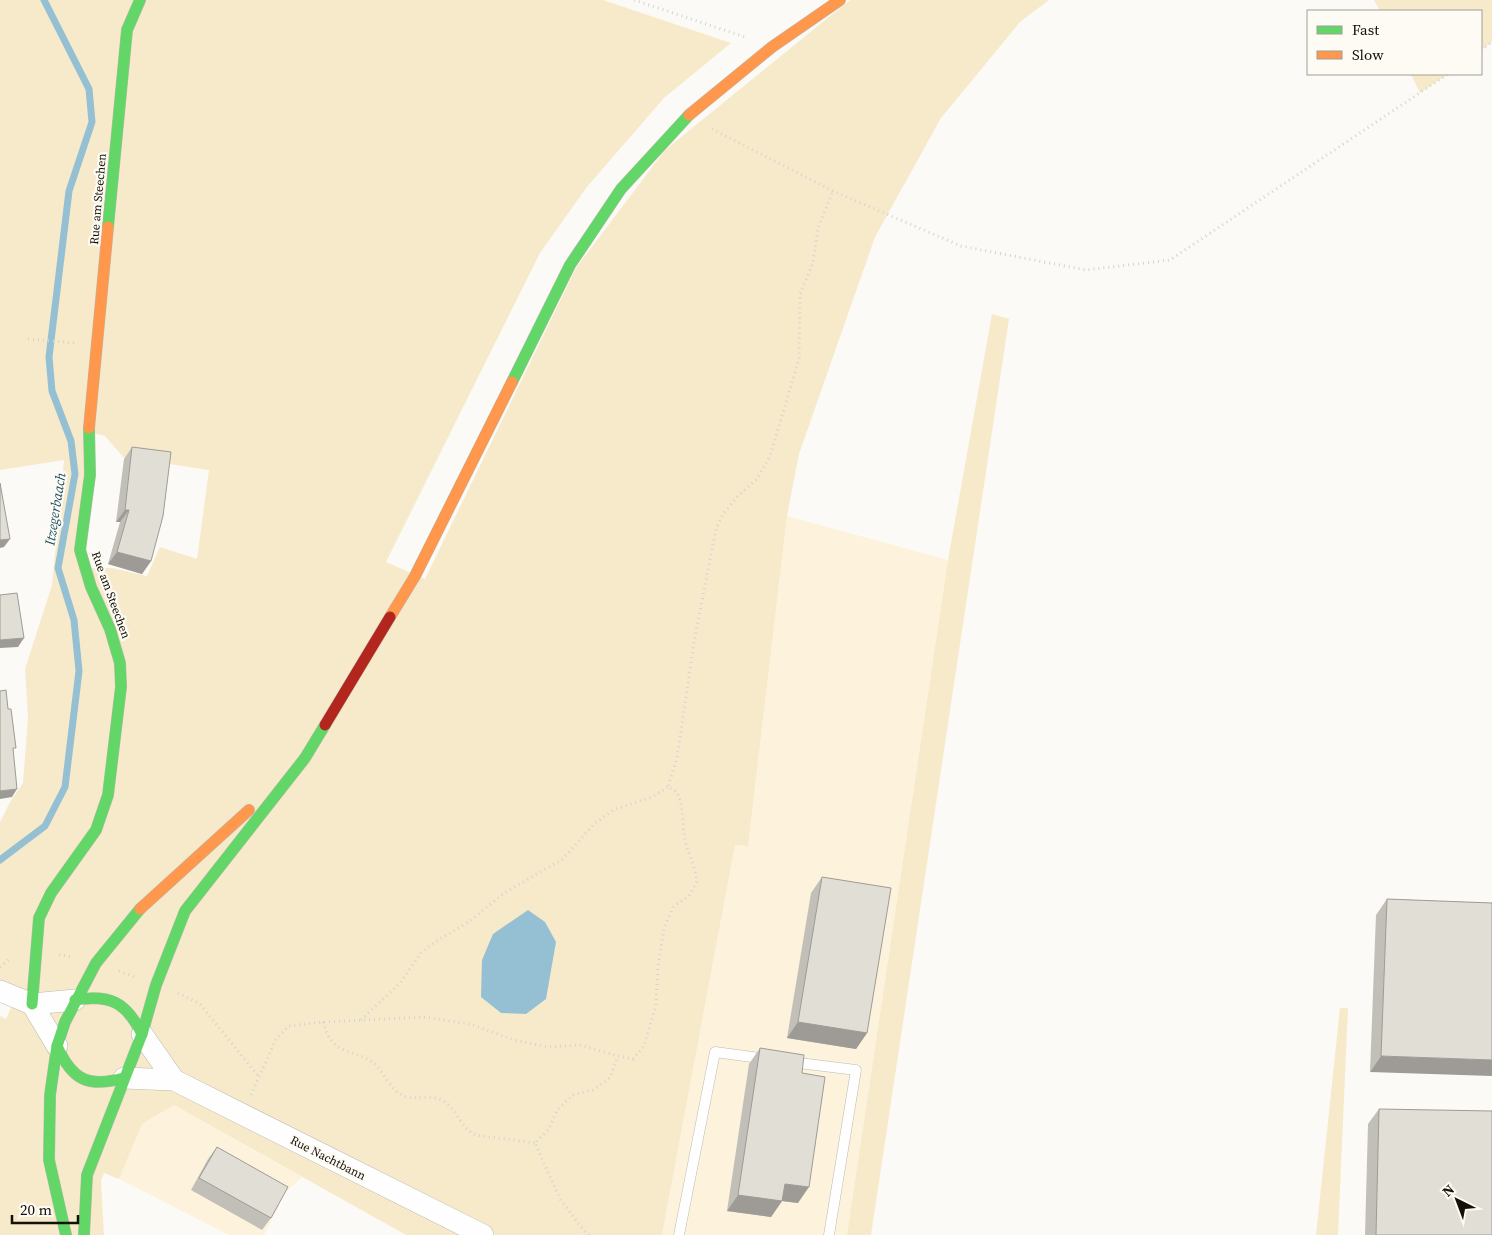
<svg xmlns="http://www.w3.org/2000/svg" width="1492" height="1235" font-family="'Source Serif 4',serif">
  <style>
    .built { fill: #fdf3dc }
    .green { fill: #f7eaca; fill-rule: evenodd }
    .water { fill: #95c0d4 }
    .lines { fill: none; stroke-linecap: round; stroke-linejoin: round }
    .stream { stroke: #95c0d4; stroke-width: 7 }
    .lane-casing { stroke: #bcb9b1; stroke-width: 11 }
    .street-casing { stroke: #bcb9b1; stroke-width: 22 }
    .fast-casing { stroke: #bcb9b1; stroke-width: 12 }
    .slow-casing { stroke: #bcb9b1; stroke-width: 12 }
    .jam-casing { stroke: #bcb9b1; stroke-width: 12 }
    .path { stroke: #d3d3d1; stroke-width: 3; stroke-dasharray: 1 4; stroke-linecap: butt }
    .lane { stroke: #fefefe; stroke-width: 10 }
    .street { stroke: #fefefe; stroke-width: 21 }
    .fast { stroke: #63d668; stroke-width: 11 }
    .slow { stroke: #ff974d; stroke-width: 11 }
    .jam { stroke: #b3261e; stroke-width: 11 }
    .wall { fill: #c2bfb8 }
    .shaded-wall { fill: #9e9b96 }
    .building { fill: #e1ded6; stroke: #9e9b96 }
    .labels { text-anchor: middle; stroke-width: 4.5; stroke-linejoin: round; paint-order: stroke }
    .street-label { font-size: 12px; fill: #151006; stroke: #fdfbf4 }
    .water-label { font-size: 14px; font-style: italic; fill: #1d4f65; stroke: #fdfbf4 }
  </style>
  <rect width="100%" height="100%" fill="#fbfaf6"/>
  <g class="built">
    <path d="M787,516L948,560L847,1235H662L735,845H748Z"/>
    <path d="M174,1105L302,1177L285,1193L264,1235H229L119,1179L142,1124Z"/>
  </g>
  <g class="green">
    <path d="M0,0H603L731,43L664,98L586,188L540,253L386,562L425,579L576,268L665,150L850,0H1049L1020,22L941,118L875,237L799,454L787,516L748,846L735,845L662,1235H406L174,1105L142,1124L119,1179L104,1173L101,1181L104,1235H0V1016L6,1019L15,998L0,991V822L10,802L23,783L28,718L25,669L52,585L64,460L0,470ZM89,432L105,436L123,457L209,470L197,559L160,547L147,576L112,568H86Z"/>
    <path d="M1374,0H1492V42L1481,50V11H1380Z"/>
    <path d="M1411,74H1448L1420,93Z"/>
    <path d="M992,314L1009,319L871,1235H847L948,560Z"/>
    <path d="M1340,1008H1348L1338,1235H1316Z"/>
  </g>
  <path class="water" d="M528,910L545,922L556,942L546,999L526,1014L501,1013L481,997L482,960L493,934Z"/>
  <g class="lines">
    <path class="stream" d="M0,860L45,826L65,787L79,671L74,620L58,568L75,474L71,441L52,391L49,357L69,191L92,122L89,89L44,0"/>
    <g class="lane-casing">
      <g id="lane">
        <path d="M791,1062L856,1070L829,1235"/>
        <path d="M679,1235L715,1052L767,1059"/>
      </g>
    </g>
    <g class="street-casing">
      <g id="street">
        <path d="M0,991L32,1004L75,1000"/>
        <path d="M32,1004L57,1046"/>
        <path d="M142,1034L174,1080"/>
        <path d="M124,1078L174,1080L483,1235"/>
      </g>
    </g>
    <g class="fast-casing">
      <g id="fast">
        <path d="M108,227L127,30L140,0"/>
        <path d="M512,382L570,265L621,189L689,115"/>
        <path d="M75,1000C110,994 126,1002 142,1034"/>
        <path d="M32,1004L39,918L51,893L96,830L108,795L121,687L120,663L110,629L91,587L80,550L90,475L89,428"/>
        <path d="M57,1046C72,1080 88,1088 124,1078"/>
        <path d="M66,1235L49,1160L50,1095L57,1046L65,1022L96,963L140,909"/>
        <path d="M84,1235L87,1175L142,1034L156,985L185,911L305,758L325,725"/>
      </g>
    </g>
    <g class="slow-casing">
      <g id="slow">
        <path d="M689,115L772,47L840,0"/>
        <path d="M89,428L108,227"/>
        <path d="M390,617L415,576L512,382"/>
        <path d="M140,909L249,810"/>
      </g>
    </g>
    <g class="jam-casing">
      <path id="jam" d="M325,725L390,617"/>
    </g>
    <g class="path">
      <path d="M634,0L745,37"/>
      <path d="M1481,50L1492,42"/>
      <path d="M712,129L833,191L961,246L1086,270L1170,260L1448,74"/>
      <path d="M28,339L75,343"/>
      <path d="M59,955L73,957"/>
      <path d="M0,967L11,958"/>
      <path d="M119,971L135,977"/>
      <path d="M178,993L200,1004L259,1077"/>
      <path d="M361,1020L401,982L421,953L430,945L470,921L504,893L563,859L594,824L615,809L652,797L668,787"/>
      <path d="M323,1022C325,1028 327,1035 331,1040C340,1053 360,1053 372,1062C385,1071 390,1093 407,1097C421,1100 431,1093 445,1102C458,1111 461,1129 476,1135L535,1143"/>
      <path d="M251,1095L276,1039L289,1026L323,1022L425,1017L470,1024L514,1040L548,1047L580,1045L618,1056"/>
      <path d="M589,1235L585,1232L560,1199L535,1143L549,1129L557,1110L573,1095L593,1090L610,1078L618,1056L633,1059L644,1046L656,1005L658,967L664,928L674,906L689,896L697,881L695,870L685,841L681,803L677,792L668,787L677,758L694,642L716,529L723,514L738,496L757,479L770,456L799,359L800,294L813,263L818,228L833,191"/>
    </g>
    <use href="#lane" class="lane"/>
    <use href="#street" class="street"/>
    <use href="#fast" class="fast"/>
    <use href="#slow" class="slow"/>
    <use href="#jam" class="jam"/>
  </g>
  <g class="wall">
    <path d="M132,447L151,561L142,574L108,564L120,522H116L124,459Z"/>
    <path d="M822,877L867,1033L856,1049L787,1038L811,893Z"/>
    <path d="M1387,899L1492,903L1370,1072L1376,915Z"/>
    <path d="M760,1048L802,1073L798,1203L782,1201L771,1217L727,1211L749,1064Z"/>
    <path d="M1379,1109L1492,1235H1365L1368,1124Z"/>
    <path d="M217,1147L271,1218L262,1230L191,1190L208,1159Z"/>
  </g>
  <g class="shaded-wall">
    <path d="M125,510H129L120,522H116Z"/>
    <path d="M10,539L4,547L0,548V540Z"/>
    <path d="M117,552L151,561L142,574L108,564Z"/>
    <path d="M24,638L18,647L0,648V640Z"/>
    <path d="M17,789L12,797L0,799V791Z"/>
    <path d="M798,1022L867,1033L856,1049L787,1038Z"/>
    <path d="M1381,1056L1492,1060V1076L1370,1072Z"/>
    <path d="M785,1184L809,1187L798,1203L774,1200Z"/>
    <path d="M738,1195L782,1201L771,1217L727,1211Z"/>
  </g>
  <g class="building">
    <path d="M132,447L171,452L163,516L151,561L117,552L129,510H125Z"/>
    <path d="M0,483L10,539L0,540Z"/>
    <path d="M17,593L24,638L0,640V595Z"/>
    <path d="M6,690L8,709H11L16,748H13L17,789L0,791V691Z"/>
    <path d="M822,877L891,888L867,1033L798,1022Z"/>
    <path d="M1387,899L1492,903V1060L1381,1056Z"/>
    <path d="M760,1048L804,1055L802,1073L825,1077L809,1187L785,1184L782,1201L738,1195Z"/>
    <path d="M1379,1109L1492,1111V1235H1376Z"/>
    <path d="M217,1147L288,1187L271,1218L199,1178Z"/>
  </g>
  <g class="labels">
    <g class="street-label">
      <text transform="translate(98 199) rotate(-85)" y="4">Rue am Steechen</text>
      <text transform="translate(111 595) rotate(70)" y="4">Rue am Steechen</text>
      <text transform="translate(328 1158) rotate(27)" y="4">Rue Nachtbann</text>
    </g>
    <g class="water-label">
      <text transform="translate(55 509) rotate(-81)" y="5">Itzegerbaach</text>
    </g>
  </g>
  <rect x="1307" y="10" width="175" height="65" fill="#fdfbf4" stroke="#a09d95"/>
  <rect x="1317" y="26" width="25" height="8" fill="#63d668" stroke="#a09d95"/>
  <text x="1352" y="35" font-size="15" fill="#151006">Fast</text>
  <rect x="1317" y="51" width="25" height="8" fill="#ff974d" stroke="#a09d95"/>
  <text x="1352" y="60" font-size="15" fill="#151006">Slow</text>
  <g transform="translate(1457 1200) rotate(318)" stroke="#fdfbf4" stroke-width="4" paint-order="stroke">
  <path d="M0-4L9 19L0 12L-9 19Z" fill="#151006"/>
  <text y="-8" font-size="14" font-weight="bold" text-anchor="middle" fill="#151006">N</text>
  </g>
  <path d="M12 1215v8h66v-8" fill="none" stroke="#151006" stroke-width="2.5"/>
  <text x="20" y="1215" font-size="15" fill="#151006" stroke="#fdfbf4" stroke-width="4" paint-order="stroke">20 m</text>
</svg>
